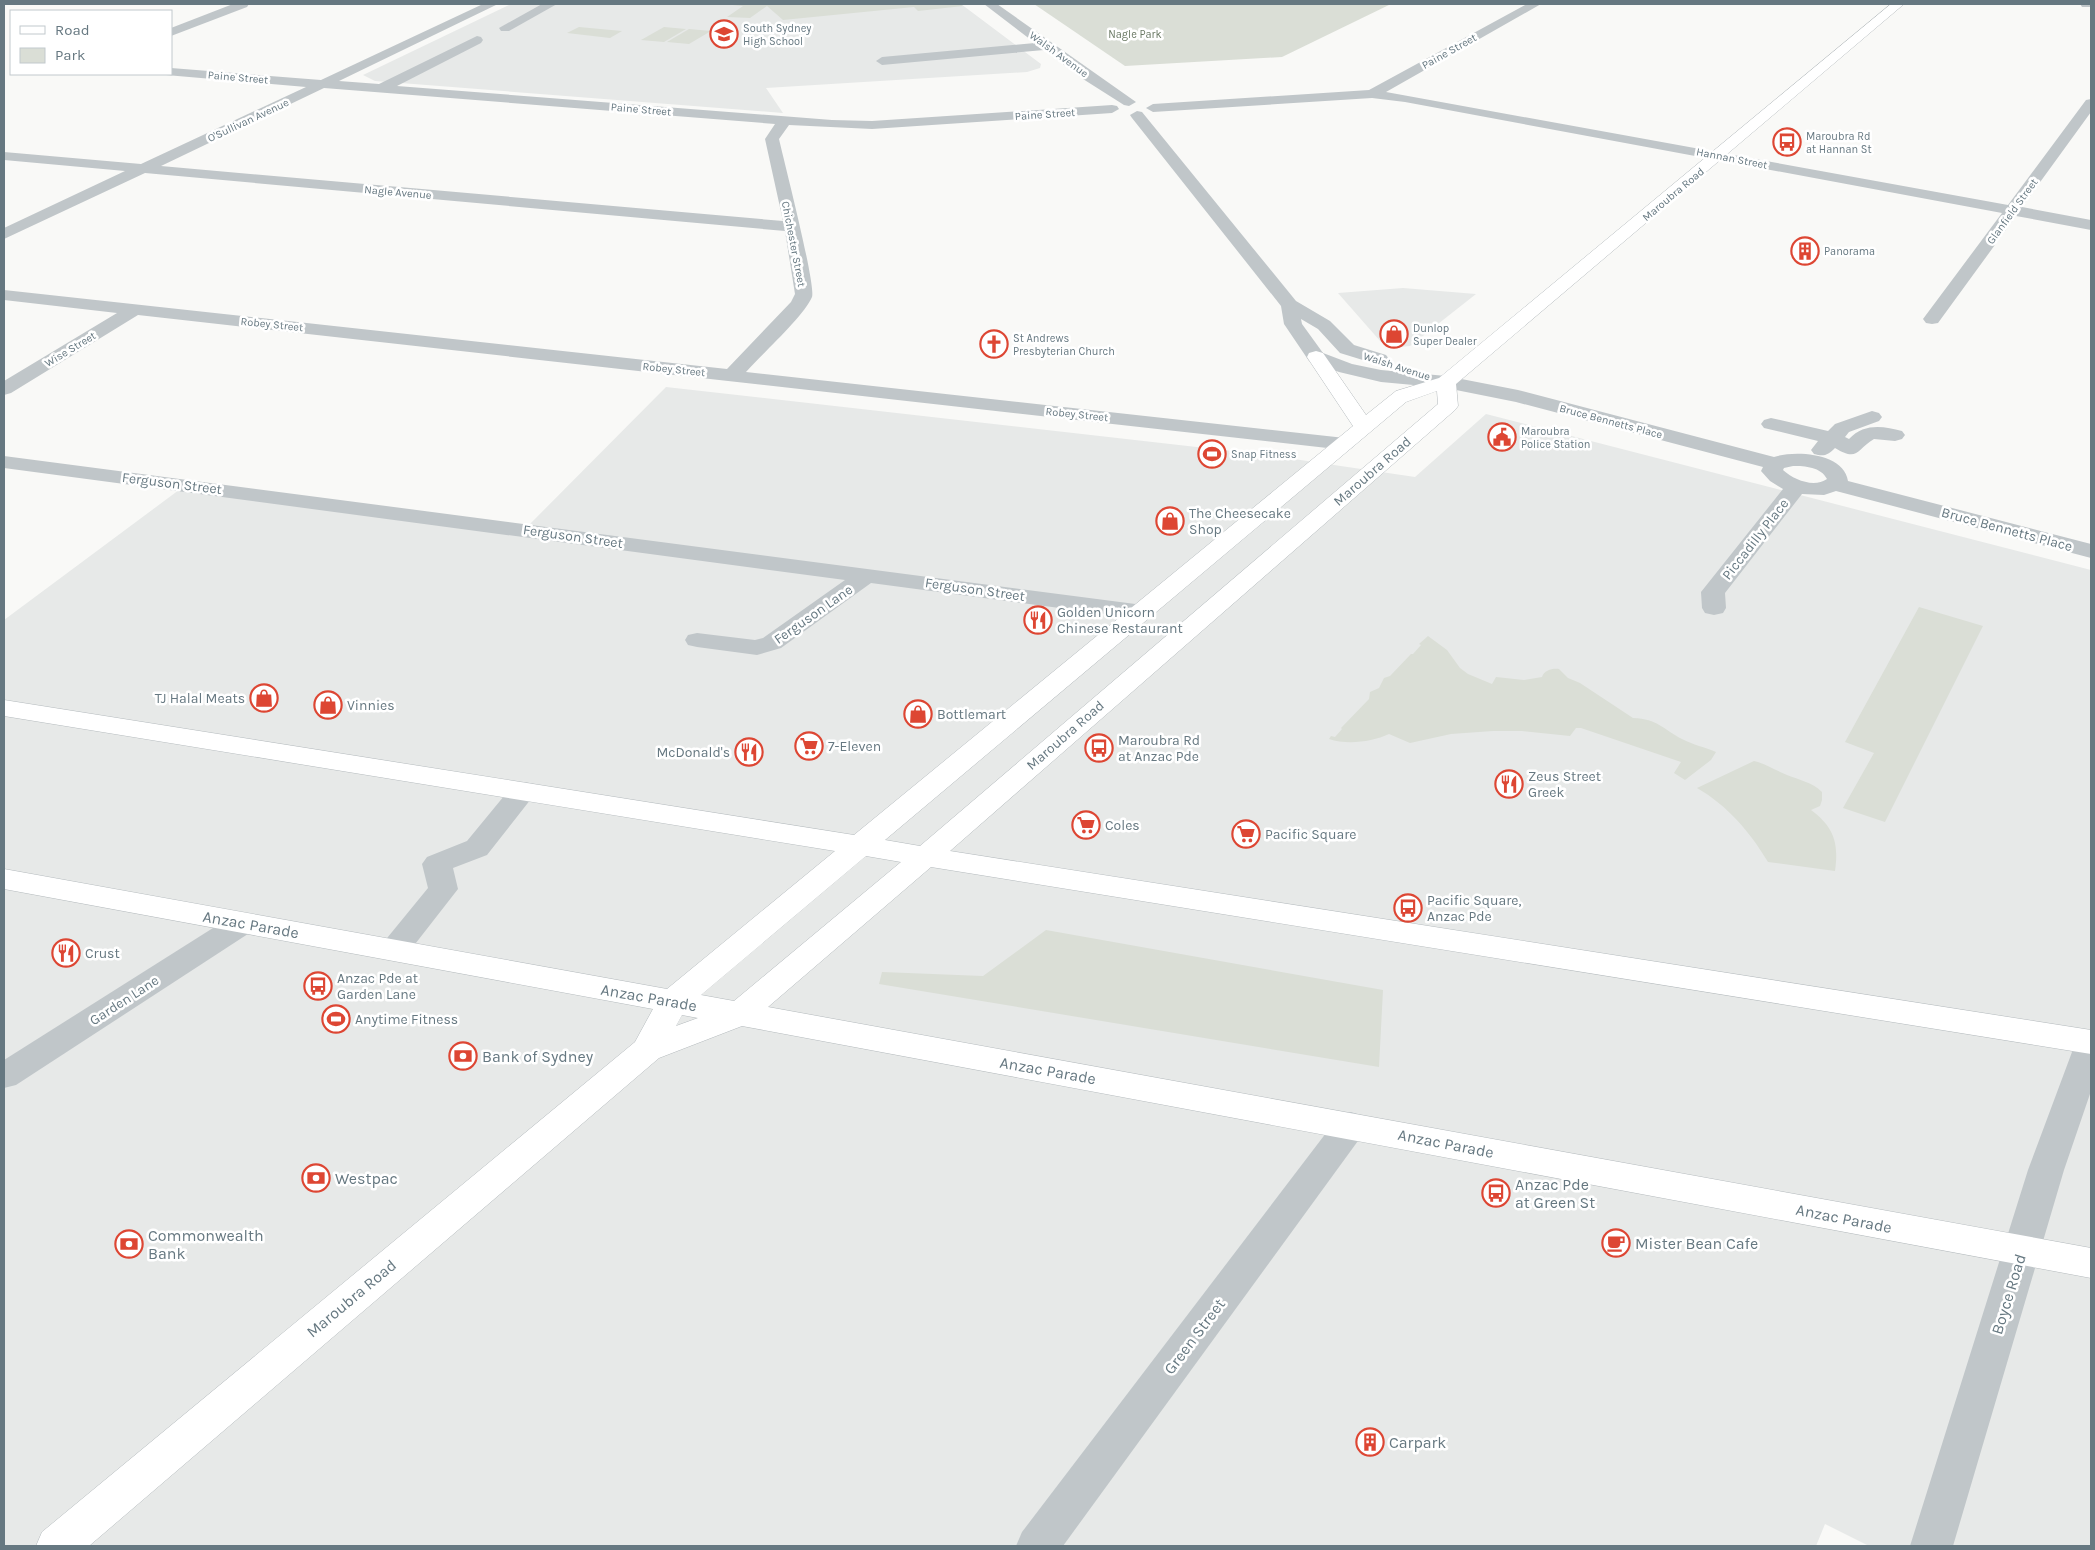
<svg xmlns="http://www.w3.org/2000/svg" width="2095" height="1550" font-family="Karla,sans-serif">
  <style>
    .built { fill: #e7e9e8 }
    .green { fill: #daded6 }
    .lines { fill: none; stroke-linecap: round; stroke-linejoin: round }
    .major-casing { stroke: #b4babd; stroke-width: 1 }
    .minor { fill: #c0c6c9; fill-rule: evenodd }
    .major { fill: #fff; fill-rule: evenodd }
    .labels { text-anchor: middle; stroke-width: 5; stroke-linejoin: round; paint-order: stroke }
    .far-poi-label { font-size: 11px; fill: #667881; stroke: #fff; text-anchor: start }
    .far-park-label { font-size: 11px; fill: #6a7964; stroke: #fff }
    .far-street-label { font-size: 11px; fill: #667881; stroke: #fff }
    .street-label { font-size: 14px; fill: #667881; stroke: #fff }
    .poi-label { font-size: 14px; fill: #667881; stroke: #fff; text-anchor: start }
    .near-street-label { font-size: 16px; fill: #667881; stroke: #fff }
    .near-poi-label { font-size: 16px; fill: #667881; stroke: #fff; text-anchor: start }
  </style>
  <rect width="100%" height="100%" fill="#f9f9f7"/>
  <g class="built">
    <path d="M511,4H961L1041,64L1040,68L1027,72L766,88L783,113L375,81L363,75Z"/>
    <path d="M1403,288L1476,294L1410,346L1399,347L1381,342L1338,293Z"/>
    <path d="M666,387L1267,455L1415,477L1486,414L2091,570V1546H1869L1825,1524L1816,1546H4V620L187,484L525,529Z"/>
  </g>
  <g class="green">
    <path d="M722,4H960L963,6L918,11L914,7L783,20L767,6L750,18L727,17L743,6Z"/>
    <path d="M1034,4H1391L1282,57L1125,66Z"/>
    <path d="M579,27L622,31L610,38L567,33Z"/>
    <path d="M664,27L686,29L664,42L641,40Z"/>
    <path d="M689,29L711,31L689,44L667,42Z"/>
    <path d="M1919,607L1983,626L1885,822L1843,808L1874,753L1845,742Z"/>
    <path d="M1428,636L1447,650L1460,668L1468,674L1492,684L1496,677L1524,680L1542,677C1544,670 1553,668 1559,669L1568,678L1580,683L1633,718C1658,719 1663,729 1682,739C1693,745 1705,747 1716,752L1711,760L1685,780L1674,773L1681,762L1581,728H1576L1570,736L1522,731H1493L1451,734L1410,743L1389,734C1372,742 1347,745 1329,739L1331,736L1335,737L1342,729L1341,728L1369,699L1370,692L1379,688L1384,678L1390,676L1411,654H1413L1421,645L1419,644Z"/>
    <path d="M1754,761C1766,764 1775,770 1787,775C1799,780 1812,782 1822,792V800L1820,806L1811,810C1834,827 1839,843 1835,871L1768,862C1750,832 1728,806 1697,788Z"/>
    <path d="M1046,930L1383,990L1379,1067L879,984L882,972L983,976Z"/>
  </g>
  <g class="lines">
    <g class="major-casing">
      <path id="major" d="M1891,4H1904L1456,384L1458,406L1455,410L950,851L2091,1030V1054L931,867L768,1007L2091,1248V1278L742,1026L659,1058L89,1546H36L42,1532L635,1042L653,1009L4,889V869L667,989L835,851L4,716V700L854,835L1353,426L1307,357L1309,353L1316,351L1323,353L1366,415L1396,391L1439,378ZM1437,391L1438,404L920,846L885,840L1406,402ZM866,856L901,862L734,1001L701,995ZM682,1015L698,1018L676,1026Z"/>
    </g>
    <g class="minor">
      <path d="M233,4H249L247,7L171,36V28Z"/>
      <path d="M483,4H498L339,81L379,84L477,36L481,37L483,40L481,43L397,86L832,120L872,121L1112,105L1117,106L1119,109L1112,113L872,129L789,125L779,139C784,161 816,285 812,297C804,316 762,354 746,372L1345,438L1352,440L1355,444L1352,448L1345,450L138,315L11,393L4,395V381L117,313L4,300V290L727,369L791,302L795,294L785,231L145,173L4,239V228L125,171L4,160V152L141,164L306,87L166,75L171,74V68L321,80ZM324,88L775,124L765,139L783,221L161,166Z"/>
      <path d="M542,4H557L509,31H501L499,28Z"/>
      <path d="M984,4H997L1136,102L1129,106L1124,105L1083,79L1044,50L882,65L876,61L882,57L1035,43Z"/>
      <path d="M1527,4H1541L1386,92L2008,205L2086,100L2091,99V112L2022,207L2091,220V230L2016,216L1938,323L1932,324L1926,323L1923,319L2002,213L1405,102L1372,98L1153,112L1146,108L1153,104L1369,90Z"/>
      <path d="M2080,4H2091V7H2082Z"/>
      <path d="M1137,111L1142,112L1296,301L1330,321L1354,345L1386,355L1389,359L1386,363L1379,365L1340,353L1318,329L1301,319L1302,324L1323,353L1352,364L1381,370L1446,376L1518,390L1774,457C1795,450 1844,453 1848,481L2091,544V558L1836,491L1824,495L1802,494L1725,593L1726,608L1723,613L1714,615L1705,613L1702,608L1701,592L1783,489L1770,481L1761,471L1763,467L1516,402L1446,388L1381,382L1339,372L1309,361L1284,324L1281,306L1132,118L1130,115ZM1793,466C1805,466 1821,467 1827,479C1814,488 1794,480 1783,470L1784,468Z"/>
      <path d="M1872,411L1879,413L1882,417L1879,421L1849,432L1845,437L1849,439C1864,423 1883,426 1902,431L1905,435L1902,439L1895,441L1874,439C1856,450 1858,462 1835,448C1828,455 1824,457 1814,454L1811,450L1818,441L1764,428L1761,424L1764,420L1771,418L1828,431L1835,424Z"/>
      <path d="M4,456L1143,605L1152,607L1155,612L1152,617L1143,619L871,583L781,648L757,655L697,647L688,645L685,640L688,635L697,633L755,640L763,638L845,580L4,468Z"/>
      <path d="M524,782L534,784L538,790L487,855L453,868L458,889L405,957L394,961L383,957L378,950L383,943L428,888L422,864L427,857L467,841L514,784Z"/>
      <path d="M243,913L254,916L258,923L254,930L16,1085L4,1088V1060L232,916Z"/>
      <path d="M2091,1032V1091L2064,1170L1953,1546H1910L2028,1170L2075,1044L2079,1036Z"/>
      <path d="M1351,1112L1363,1116L1368,1125L1363,1134L1063,1546H1016L1022,1532L1339,1116Z"/>
    </g>
    <use href="#major" class="major"/>
  </g>
  <defs>
    <g id="school-ring" transform="scale(1.4375)"><circle r="9.5" fill="#fff" stroke="#dd4633" stroke-width="1.5"/><path d="M0-5L7-2L0 1L-7-2ZM-4 1L0 2.5L4 1V4Q0 6-4 4Z" fill="#dd4633"/></g>
    <g id="bus-ring" transform="scale(1.4375)"><circle r="9.5" fill="#fff" stroke="#dd4633" stroke-width="1.5"/><path d="M-5-6H5V4H4V6H2V4H-2V6H-4V4H-5ZM-3.5-4V0h7V-4ZM-3.5 1.2v1.5H-2V1.2ZM2 1.2v1.5H3.5V1.2Z" fill="#dd4633"/></g>
    <g id="building-ring" transform="scale(1.4375)"><circle r="9.5" fill="#fff" stroke="#dd4633" stroke-width="1.5"/><path d="M-4-6H4V6H1V3H-1V6H-4ZM-2.5-4.3h1.7v1.8h-1.7ZM.8-4.3h1.7v1.8H.8ZM-2.5-1h1.7V.8h-1.7ZM.8-1h1.7V.8H.8Z" fill="#dd4633"/></g>
    <g id="shop-ring" transform="scale(1.4375)"><circle r="9.5" fill="#fff" stroke="#dd4633" stroke-width="1.5"/><path d="M-5-2.5h2.3a2.7 3.5 0 0 1 5.4 0H5L5.5 6h-11ZM-1.5-2.5h3a1.5 2.3 0 0 0-3 0Z" fill="#dd4633"/></g>
    <g id="church-ring" transform="scale(1.4375)"><circle r="9.5" fill="#fff" stroke="#dd4633" stroke-width="1.5"/><path d="M-1.2-6h2.4v3.5h3.3v2.4h-3.3V6h-2.4V-.1h-3.3v-2.4h3.3Z" fill="#dd4633"/></g>
    <g id="civic-ring" transform="scale(1.4375)"><circle r="9.5" fill="#fff" stroke="#dd4633" stroke-width="1.5"/><path d="M-.6-6.5H3V-4.5H.6V-3L4-1V1h2V6H-6V1h2V-1L-.6-3ZM-1.2 2.5V6h2.4V2.5Z" fill="#dd4633"/></g>
    <g id="stadium-ring" transform="scale(1.4375)"><circle r="9.5" fill="#fff" stroke="#dd4633" stroke-width="1.5"/><path d="M0-5a6.5 5 0 1 0 0 10a6.5 5 0 1 0 0-10ZM-3.5-1.8h7v3.6h-7Z" fill="#dd4633"/></g>
    <g id="restaurant-ring" transform="scale(1.4375)"><circle r="9.5" fill="#fff" stroke="#dd4633" stroke-width="1.5"/><path d="M-5-6h1v4h1v-4h1v4h1v-4h1v5L-1.5 .5V6h-2V.5L-5-1ZM5-6V6H3V1.5H1.5Q1.5-4 5-6Z" fill="#dd4633"/></g>
    <g id="supermarket-ring" transform="scale(1.4375)"><circle r="9.5" fill="#fff" stroke="#dd4633" stroke-width="1.5"/><path d="M-6-5.5h2.5l.6 2H6L4.5 2H-2.5L-4.4-4H-6ZM-1.5 3.2a1.3 1.3 0 1 0 .1 0ZM3 3.2a1.3 1.3 0 1 0 .1 0Z" fill="#dd4633"/></g>
    <g id="bank-ring" transform="scale(1.4375)"><circle r="9.5" fill="#fff" stroke="#dd4633" stroke-width="1.5"/><path d="M-6-4H6V4H-6ZM0-2.3a2.3 2.3 0 1 0 0 4.6a2.3 2.3 0 1 0 0-4.6Z" fill="#dd4633"/></g>
    <g id="cafe-ring" transform="scale(1.4375)"><circle r="9.5" fill="#fff" stroke="#dd4633" stroke-width="1.5"/><path d="M-5.5-4.5H6V0H3Q3 3.5 0 3.5H-2.5Q-5.5 3.5-5.5 0ZM3-3.2v2h1.7v-2ZM-6 4.5H4V6H-6Z" fill="#dd4633"/></g>
  </defs>
  <g fill-rule="evenodd">
    <use href="#school-ring" x="724" y="34"/>
    <use href="#bus-ring" x="1787" y="142"/>
    <use href="#building-ring" x="1805" y="251"/>
    <use href="#shop-ring" x="1394" y="334"/>
    <use href="#church-ring" x="994" y="344"/>
    <use href="#civic-ring" x="1502" y="437"/>
    <use href="#stadium-ring" x="1212" y="454"/>
    <use href="#shop-ring" x="1170" y="521"/>
    <use href="#restaurant-ring" x="1038" y="620"/>
    <use href="#shop-ring" x="264" y="698"/>
    <use href="#shop-ring" x="328" y="705"/>
    <use href="#shop-ring" x="918" y="714"/>
    <use href="#supermarket-ring" x="809" y="746"/>
    <use href="#bus-ring" x="1099" y="748"/>
    <use href="#restaurant-ring" x="749" y="752"/>
    <use href="#restaurant-ring" x="1509" y="784"/>
    <use href="#supermarket-ring" x="1086" y="825"/>
    <use href="#supermarket-ring" x="1246" y="834"/>
    <use href="#bus-ring" x="1408" y="908"/>
    <use href="#restaurant-ring" x="66" y="953"/>
    <use href="#bus-ring" x="318" y="986"/>
    <use href="#stadium-ring" x="336" y="1019"/>
    <use href="#bank-ring" x="463" y="1056"/>
    <use href="#bank-ring" x="316" y="1178"/>
    <use href="#bus-ring" x="1496" y="1193"/>
    <use href="#cafe-ring" x="1616" y="1243"/>
    <use href="#bank-ring" x="129" y="1244"/>
    <use href="#building-ring" x="1370" y="1442"/>
  </g>
  <g class="labels">
    <g class="far-poi-label">
      <text x="743" y="32">South Sydney<tspan x="743" dy="13">High School</tspan></text>
      <text x="1806" y="140">Maroubra Rd<tspan x="1806" dy="13">at Hannan St</tspan></text>
      <text x="1824" y="255">Panorama</text>
      <text x="1413" y="332">Dunlop<tspan x="1413" dy="13">Super Dealer</tspan></text>
      <text x="1013" y="342">St Andrews<tspan x="1013" dy="13">Presbyterian Church</tspan></text>
      <text x="1521" y="435">Maroubra<tspan x="1521" dy="13">Police Station</tspan></text>
      <text x="1231" y="458">Snap Fitness</text>
    </g>
    <g class="far-park-label">
      <text x="1135" y="38">Nagle Park</text>
    </g>
    <g class="far-street-label">
      <text transform="translate(1449 51) rotate(-29)" y="4">Paine Street</text>
      <text transform="translate(1059 54) rotate(36)" y="4">Walsh Avenue</text>
      <text transform="translate(238 77) rotate(5)" y="4">Paine Street</text>
      <text transform="translate(641 109) rotate(5)" y="4">Paine Street</text>
      <text transform="translate(1045 114) rotate(-4)" y="4">Paine Street</text>
      <text transform="translate(248 120) rotate(-25)" y="4">O'Sullivan Avenue</text>
      <text transform="translate(1732 158) rotate(11)" y="4">Hannan Street</text>
      <text transform="translate(398 192) rotate(5)" y="4">Nagle Avenue</text>
      <text transform="translate(1673 194) rotate(-40)" y="4">Maroubra Road</text>
      <text transform="translate(2012 211) rotate(-54)" y="4">Glanfield Street</text>
      <text transform="translate(794 244) rotate(79)" y="4">Chichester Street</text>
      <text transform="translate(272 324) rotate(6)" y="4">Robey Street</text>
      <text transform="translate(70 349) rotate(-31)" y="4">Wise Street</text>
      <text transform="translate(1397 366) rotate(18)" y="4">Walsh Avenue</text>
      <text transform="translate(674 369) rotate(6)" y="4">Robey Street</text>
      <text transform="translate(1077 414) rotate(6)" y="4">Robey Street</text>
      <text transform="translate(1611 421) rotate(15)" y="4">Bruce Bennetts Place</text>
    </g>
    <g class="street-label">
      <text transform="translate(1372 471) rotate(-41)" y="5">Maroubra Road</text>
      <text transform="translate(172 483) rotate(7)" y="5">Ferguson Street</text>
      <text transform="translate(2007 529) rotate(15)" y="5">Bruce Bennetts Place</text>
      <text transform="translate(573 536) rotate(8)" y="5">Ferguson Street</text>
      <text transform="translate(1755 539) rotate(-52)" y="5">Piccadilly Place</text>
      <text transform="translate(975 589) rotate(8)" y="5">Ferguson Street</text>
      <text transform="translate(813 614) rotate(-35)" y="5">Ferguson Lane</text>
      <text transform="translate(1065 735) rotate(-41)" y="5">Maroubra Road</text>
      <text transform="translate(124 1000) rotate(-33)" y="5">Garden Lane</text>
    </g>
    <g class="poi-label">
      <text x="1189" y="518">The Cheesecake<tspan x="1189" dy="16">Shop</tspan></text>
      <text x="1057" y="617">Golden Unicorn<tspan x="1057" dy="16">Chinese Restaurant</tspan></text>
      <text x="245" y="703" text-anchor="end">TJ Halal Meats</text>
      <text x="347" y="710">Vinnies</text>
      <text x="937" y="719">Bottlemart</text>
      <text x="1118" y="745">Maroubra Rd<tspan x="1118" dy="16">at Anzac Pde</tspan></text>
      <text x="828" y="751">7-Eleven</text>
      <text x="730" y="757" text-anchor="end">McDonald's</text>
      <text x="1528" y="781">Zeus Street<tspan x="1528" dy="16">Greek</tspan></text>
      <text x="1105" y="830">Coles</text>
      <text x="1265" y="839">Pacific Square</text>
      <text x="1427" y="905">Pacific Square,<tspan x="1427" dy="16">Anzac Pde</tspan></text>
      <text x="85" y="958">Crust</text>
      <text x="337" y="983">Anzac Pde at<tspan x="337" dy="16">Garden Lane</tspan></text>
      <text x="355" y="1024">Anytime Fitness</text>
    </g>
    <g class="near-street-label">
      <text transform="translate(251 924) rotate(10)" y="6">Anzac Parade</text>
      <text transform="translate(649 997) rotate(10)" y="6">Anzac Parade</text>
      <text transform="translate(1048 1070) rotate(10)" y="6">Anzac Parade</text>
      <text transform="translate(1446 1143) rotate(11)" y="6">Anzac Parade</text>
      <text transform="translate(1844 1218) rotate(11)" y="6">Anzac Parade</text>
      <text transform="translate(2008 1294) rotate(-73)" y="6">Boyce Road</text>
      <text transform="translate(351 1298) rotate(-40)" y="6">Maroubra Road</text>
      <text transform="translate(1194 1336) rotate(-53)" y="6">Green Street</text>
    </g>
    <g class="near-poi-label">
      <text x="482" y="1062">Bank of Sydney</text>
      <text x="335" y="1184">Westpac</text>
      <text x="1515" y="1190">Anzac Pde<tspan x="1515" dy="18">at Green St</tspan></text>
      <text x="148" y="1241">Commonwealth<tspan x="148" dy="18">Bank</tspan></text>
      <text x="1635" y="1249">Mister Bean Cafe</text>
      <text x="1389" y="1448">Carpark</text>
    </g>
  </g>
  <rect width="2095" height="1550" fill="none" stroke="#667881" stroke-width="10"/>
  <rect x="10" y="10" width="162" height="65" fill="#ffffff" stroke="#c2c9cd"/>
  <rect x="20" y="26" width="25" height="8" fill="#ffffff" stroke="#c2c9cd"/>
  <text x="55" y="35" font-size="15" fill="#667881">Road</text>
  <rect x="20" y="48" width="25" height="15" fill="#daded6" stroke="#c2c9cd"/>
  <text x="55" y="60" font-size="15" fill="#667881">Park</text>
</svg>
